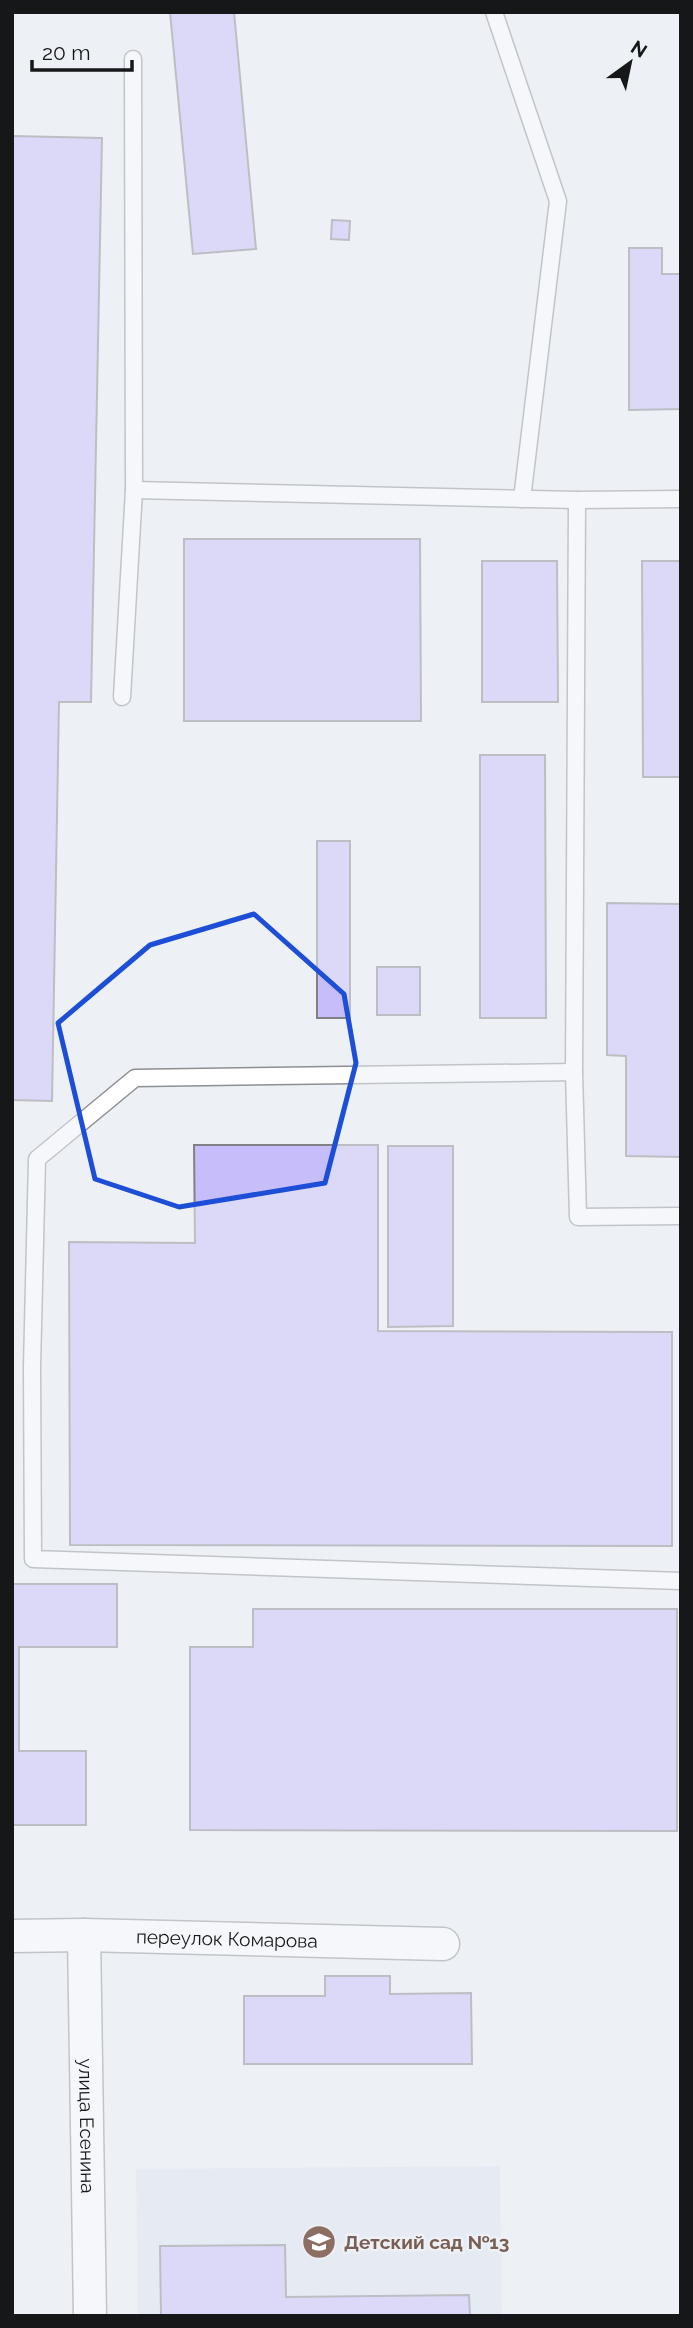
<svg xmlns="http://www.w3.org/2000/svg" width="693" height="2328" font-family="Raleway,sans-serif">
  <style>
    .built { fill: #dde5ef }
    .building { fill: #c7bdfb; stroke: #818185; stroke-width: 2 }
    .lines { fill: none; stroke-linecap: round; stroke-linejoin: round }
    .lane-casing { stroke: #8c8f93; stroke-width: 19 }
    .street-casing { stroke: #8c8f93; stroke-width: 35 }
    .lane { stroke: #fff; stroke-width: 16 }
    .street { stroke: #fff; stroke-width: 32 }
    .marked { fill: none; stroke: #1d4ed8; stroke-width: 5; stroke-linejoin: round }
    .labels { text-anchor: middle; stroke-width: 5; stroke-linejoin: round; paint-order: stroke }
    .street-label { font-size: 19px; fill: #161718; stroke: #edf1f5 }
    .education-label { font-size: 19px; font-weight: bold; fill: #785e54; stroke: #edf1f5; text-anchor: start }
  </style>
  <rect width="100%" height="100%" fill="#edf1f5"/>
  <path class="built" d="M500,2166L502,2316H138L136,2169Z"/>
  <g class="building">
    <path d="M170,12H234L256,249L193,254Z"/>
    <path d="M12,136L102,138L91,702H59L52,1101L12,1100Z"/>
    <path d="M332,220L350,221L349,240L331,239Z"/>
    <path d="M629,248H662V274H681V409L629,410Z"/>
    <path d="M184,539H420L421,721H184Z"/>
    <path d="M482,561H557L558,702H482Z"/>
    <path d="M642,561H681V777H643Z"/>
    <path d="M480,755H545L546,1018H480Z"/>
    <rect x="317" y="841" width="33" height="177"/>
    <path d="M607,903L681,904V1157L626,1156V1056L607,1055Z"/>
    <rect x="377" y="967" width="43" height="48"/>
    <path d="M194,1145H378V1331L672,1332V1546L70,1545L69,1242L195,1243Z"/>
    <path d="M388,1146H453V1326L388,1327Z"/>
    <path d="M12,1584H117V1647H19V1751H86V1825H12Z"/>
    <path d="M253,1609H677V1831L190,1830V1647H253Z"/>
    <path d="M325,1976H390V1994L471,1993L472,2064H244V1996H325Z"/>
    <path d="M285,2245L286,2297L469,2295L470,2316H161L160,2246Z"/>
  </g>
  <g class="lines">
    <g class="lane-casing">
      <g id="lane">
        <path d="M494,12L558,201L522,499"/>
        <path d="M134,490L577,500L681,499"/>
        <path d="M577,500L574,1072L578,1217L681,1216"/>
        <path d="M122,697L134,490L133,59"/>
        <path d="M574,1072L135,1078L37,1159L32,1367L33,1559L681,1581"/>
      </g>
    </g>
    <g class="street-casing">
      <g id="street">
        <path id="s1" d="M84,1935L90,2316"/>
        <path id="s2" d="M12,1936L84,1935L443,1944"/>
      </g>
    </g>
    <use href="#lane" class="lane"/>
    <use href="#street" class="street"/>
  </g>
  <path d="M0 0H693V2328H0ZM254,914L344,994L356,1063L325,1183L179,1207L95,1179L58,1023L150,945Z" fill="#edf1f5" fill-opacity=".55" fill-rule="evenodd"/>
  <path class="marked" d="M254,914L344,994L356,1063L325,1183L179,1207L95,1179L58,1023L150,945Z"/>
  <defs>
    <g id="school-disc" transform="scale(1.75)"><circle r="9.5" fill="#8d6e63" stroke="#edf1f5"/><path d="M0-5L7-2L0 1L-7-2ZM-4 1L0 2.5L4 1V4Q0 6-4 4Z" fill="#fff"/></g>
  </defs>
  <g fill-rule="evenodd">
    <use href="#school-disc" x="319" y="2242"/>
  </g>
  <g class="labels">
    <g class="street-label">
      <text dy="7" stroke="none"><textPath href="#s2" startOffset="215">переулок Комарова</textPath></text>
      <text dy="7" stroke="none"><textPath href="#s1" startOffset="191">улица Есенина</textPath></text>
    </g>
    <g class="education-label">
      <text x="344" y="2249">Детский сад №13</text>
    </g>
  </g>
  <rect width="693" height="2328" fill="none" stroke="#161718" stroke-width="28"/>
  <g transform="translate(630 63) rotate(33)" stroke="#edf1f5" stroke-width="5" paint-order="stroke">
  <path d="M0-5L12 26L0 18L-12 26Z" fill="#161718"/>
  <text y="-10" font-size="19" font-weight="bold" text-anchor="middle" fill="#161718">N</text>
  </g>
  <path d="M32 60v10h100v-10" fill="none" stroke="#161718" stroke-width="3.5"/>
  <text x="42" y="60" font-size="21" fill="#161718" stroke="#edf1f5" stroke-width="5" paint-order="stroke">20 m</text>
</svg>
